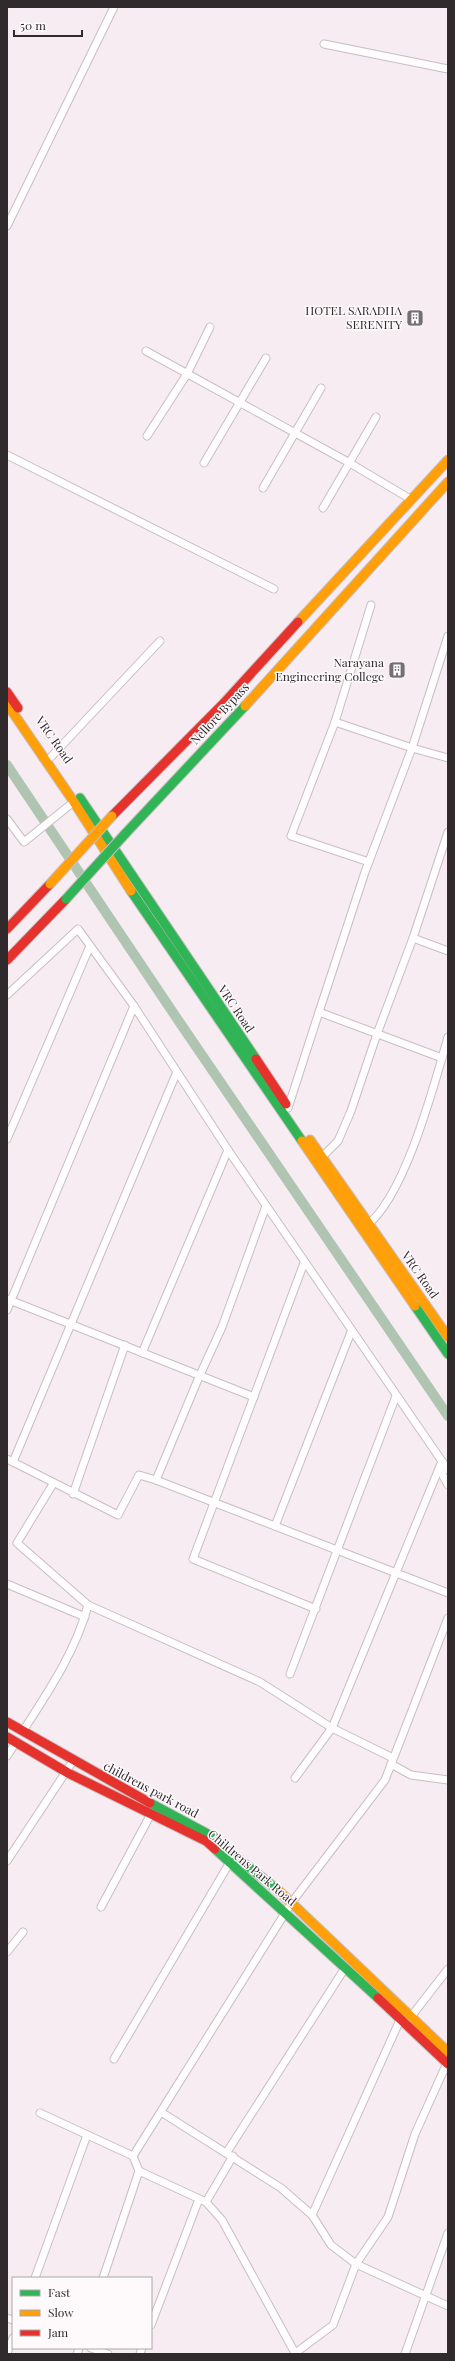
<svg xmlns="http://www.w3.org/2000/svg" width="455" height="2361" font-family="'Playfair Display',serif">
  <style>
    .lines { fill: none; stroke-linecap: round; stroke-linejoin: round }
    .canal { stroke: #afc5b2; stroke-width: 10 }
    .street-casing { stroke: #c7bfc3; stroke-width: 9 }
    .fast-casing { stroke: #c7bfc3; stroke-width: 11 }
    .slow-casing { stroke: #c7bfc3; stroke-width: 11 }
    .jam-casing { stroke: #c7bfc3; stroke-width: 11 }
    .street { stroke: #fefcfd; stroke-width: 7 }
    .fast { stroke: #30b455; stroke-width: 9 }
    .slow { stroke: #ff9f0a; stroke-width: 9 }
    .jam { stroke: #e5322d; stroke-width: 9 }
    .fast-bridge-casing { stroke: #c7bfc3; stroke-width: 11; stroke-linecap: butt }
    .slow-bridge-casing { stroke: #c7bfc3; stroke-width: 11; stroke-linecap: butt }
    .fast-bridge { stroke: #30b455; stroke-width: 9 }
    .slow-bridge { stroke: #ff9f0a; stroke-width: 9 }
    .labels { text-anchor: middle; stroke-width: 3; stroke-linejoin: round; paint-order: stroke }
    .poi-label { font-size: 12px; fill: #302a2d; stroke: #fefafc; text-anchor: end }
    .street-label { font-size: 12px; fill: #302a2d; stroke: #fefafc }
  </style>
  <rect width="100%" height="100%" fill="#f6ecf1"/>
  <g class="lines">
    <path class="canal" d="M7,765L178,1020L448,1416"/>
    <g class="street-casing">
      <g id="street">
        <path d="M324,44L448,69"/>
        <path d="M7,226L114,7"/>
        <path d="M146,351L348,462L412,500"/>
        <path d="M147,436L187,374L210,327"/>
        <path d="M7,455L274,589"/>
        <path d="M204,463L266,358"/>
        <path d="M263,488L321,388"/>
        <path d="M323,508L376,417"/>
        <path d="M335,722L371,605"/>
        <path d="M51,757L160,641"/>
        <path d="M7,819L24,842L76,800"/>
        <path d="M369,862L291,836L335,722L412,748L448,636"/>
        <path d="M413,938L448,951"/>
        <path d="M7,995L78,929L134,1006L228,1150L448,1470"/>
        <path d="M319,1012L365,872L412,748L448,758"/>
        <path d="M288,1108L319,1012L442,1058"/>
        <path d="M7,1139L90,946"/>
        <path d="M322,1157L338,1141L351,1111L377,1034L413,938L448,832"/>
        <path d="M366,1226C405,1197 434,1085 448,1037"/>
        <path d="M304,1263L193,1559L316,1609"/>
        <path d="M7,1299L254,1397"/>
        <path d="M7,1310L134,1006"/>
        <path d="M142,1353L228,1150"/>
        <path d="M7,1459L118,1515L139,1475L156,1480L448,1593"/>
        <path d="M13,1462L176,1074"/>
        <path d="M440,1470L448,1485"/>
        <path d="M156,1480L199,1377L222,1327L266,1206"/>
        <path d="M53,1484L17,1543L88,1605L260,1682L332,1728L393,1758"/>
        <path d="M73,1494L125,1345"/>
        <path d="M275,1526L351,1332"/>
        <path d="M7,1584L85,1617"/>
        <path d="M290,1674L396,1396"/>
        <path d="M23,1731C48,1692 76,1651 88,1605"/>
        <path d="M7,1756L16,1742"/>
        <path d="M391,1764L411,1775L448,1780"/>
        <path d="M295,1778L332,1728L442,1461"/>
        <path d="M7,1861L73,1761"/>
        <path d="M101,1907L151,1814"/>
        <path d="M7,1952L23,1932"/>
        <path d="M410,2018L448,1969"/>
        <path d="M114,2059L230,1862"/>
        <path d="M161,2112L281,2188L312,2215L331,2245L356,2264L448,2306"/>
        <path d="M40,2113L133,2156L139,2171L103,2278"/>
        <path d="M227,2152L345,1968"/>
        <path d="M133,2156L292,1902L385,1780L448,1618"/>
        <path d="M139,2171L206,2202L222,2220L295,2353"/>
        <path d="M206,2202L233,2156"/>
        <path d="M312,2215L400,2020"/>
        <path d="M35,2278L87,2135"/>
        <path d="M7,2318L13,2320"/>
        <path d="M151,2325L199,2199"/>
        <path d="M91,2348L108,2354"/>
        <path d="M7,2353L13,2338"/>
        <path d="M77,2354L79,2348"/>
        <path d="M140,2354L142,2348"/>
        <path d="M294,2354L333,2325L356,2264L388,2217L415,2134L447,2063"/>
        <path d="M405,2354L448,2233"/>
      </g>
    </g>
    <g class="fast-casing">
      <g id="fast">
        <path d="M80,798L256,1059"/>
        <path d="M125,834L245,706"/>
        <path d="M131,891L302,1141"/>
        <path d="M415,1306L448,1354"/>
        <path d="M150,1803L206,1833L279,1891"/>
        <path d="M215,1849L378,1998"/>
      </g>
    </g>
    <g class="slow-casing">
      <g id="slow">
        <path d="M298,622L448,460"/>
        <path d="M7,704L74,802L131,891"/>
        <path d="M245,706L448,482"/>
        <path d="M310,1140L448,1337"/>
        <path d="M302,1141L415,1306"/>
        <path d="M279,1891L448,2052"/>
      </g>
    </g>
    <g class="jam-casing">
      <g id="jam">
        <path d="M7,692L18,708"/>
        <path d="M112,816L224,703L298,622"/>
        <path d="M7,929L50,884"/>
        <path d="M7,960L66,899"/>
        <path d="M256,1059L286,1104"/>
        <path d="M7,1722L150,1803"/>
        <path d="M7,1737L68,1773L206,1841L215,1849"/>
        <path d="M378,1998L448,2064"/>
      </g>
    </g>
    <use href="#street" class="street"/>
    <use href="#fast" class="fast"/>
    <use href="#slow" class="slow"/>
    <use href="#jam" class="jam"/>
    <g class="fast-bridge-casing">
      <path id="fast-bridge" d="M66,899L125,834"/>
    </g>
    <g class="slow-bridge-casing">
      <path id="slow-bridge" d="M50,884L112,816"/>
    </g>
    <use href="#fast-bridge" class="fast-bridge"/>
    <use href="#slow-bridge" class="slow-bridge"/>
  </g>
  <defs>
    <g id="building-square" transform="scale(0.9)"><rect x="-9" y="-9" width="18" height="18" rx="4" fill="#756e72" stroke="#fefafc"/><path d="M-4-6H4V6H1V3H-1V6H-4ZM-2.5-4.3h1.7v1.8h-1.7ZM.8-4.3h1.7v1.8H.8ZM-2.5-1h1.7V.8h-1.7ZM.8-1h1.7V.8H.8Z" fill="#fff"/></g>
  </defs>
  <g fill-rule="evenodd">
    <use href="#building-square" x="415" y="318"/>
    <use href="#building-square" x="397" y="670"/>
  </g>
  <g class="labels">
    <g class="poi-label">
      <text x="402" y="315">HOTEL SARADHA<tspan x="402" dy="14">SERENITY</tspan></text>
      <text x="384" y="667">Narayana<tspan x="384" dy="14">Engineering College</tspan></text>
    </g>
    <g class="street-label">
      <text transform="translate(220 714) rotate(-47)" y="4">Nellore Bypass</text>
      <text transform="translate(54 740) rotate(55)" y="4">VRC Road</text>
      <text transform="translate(236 1009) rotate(56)" y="4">VRC Road</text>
      <text transform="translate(420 1275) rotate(55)" y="4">VRC Road</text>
      <text transform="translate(151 1790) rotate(28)" y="4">childrens park road</text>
      <text transform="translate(252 1868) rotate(40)" y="4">Childrens Park Road</text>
    </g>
  </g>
  <rect width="455" height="2361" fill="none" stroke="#302a2d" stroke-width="16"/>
  <rect x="12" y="2277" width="140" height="72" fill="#fefafc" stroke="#aca7a9"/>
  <rect x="20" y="2290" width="20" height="6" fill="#30b455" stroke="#aca7a9"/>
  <text x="48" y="2297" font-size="12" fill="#302a2d">Fast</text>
  <rect x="20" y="2310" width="20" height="6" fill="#ff9f0a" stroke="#aca7a9"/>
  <text x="48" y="2317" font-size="12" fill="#302a2d">Slow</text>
  <rect x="20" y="2330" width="20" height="6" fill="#e5322d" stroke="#aca7a9"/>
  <text x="48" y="2337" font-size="12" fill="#302a2d">Jam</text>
  <path d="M14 30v6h68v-6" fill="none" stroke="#302a2d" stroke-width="2"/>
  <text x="20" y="30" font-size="12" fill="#302a2d" stroke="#fefafc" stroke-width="3" paint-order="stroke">50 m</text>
</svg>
